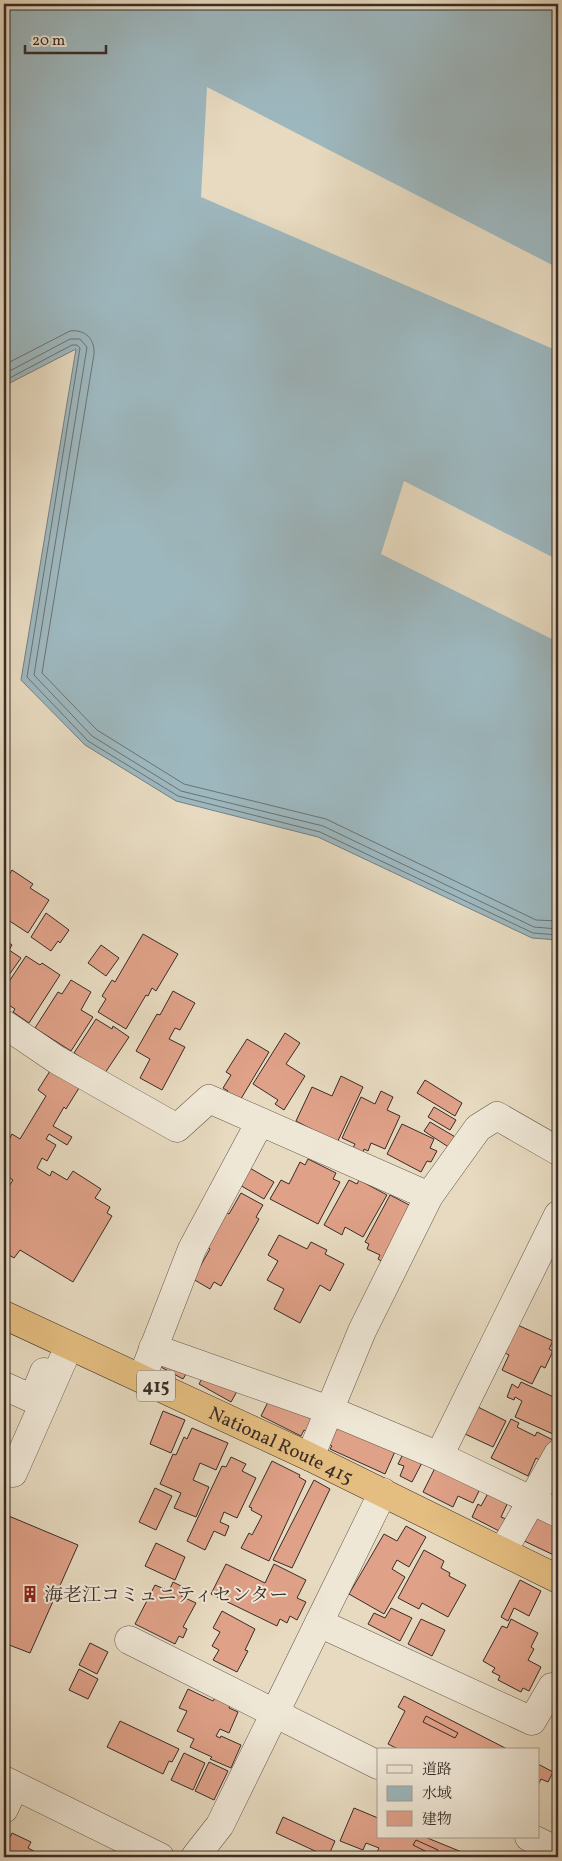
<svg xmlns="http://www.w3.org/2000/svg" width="562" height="1861" font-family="Vollkorn,'Noto Serif JP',serif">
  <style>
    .water { fill: #9db7be; stroke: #757f82 }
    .pier { fill: #e7dac0 }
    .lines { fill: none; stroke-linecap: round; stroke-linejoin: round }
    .shore { stroke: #6b7272; stroke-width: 1 }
    .building { fill: #dfa188; stroke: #392c27 }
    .minor-casing { stroke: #64584d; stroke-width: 29 }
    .highway-casing { stroke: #392c27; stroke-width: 29 }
    .minor { stroke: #efe7d6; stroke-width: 28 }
    .highway { stroke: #e4bd80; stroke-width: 28 }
    .labels { text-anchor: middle; stroke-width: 4; stroke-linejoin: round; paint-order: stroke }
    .shield { fill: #efe7d6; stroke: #70645c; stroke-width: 1 }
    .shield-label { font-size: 18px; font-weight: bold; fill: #392c27 }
    .street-label { font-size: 19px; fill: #392c27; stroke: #efe7d6 }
    .poi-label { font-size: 19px; fill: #392c27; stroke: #efe7d6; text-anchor: start }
  </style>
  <rect width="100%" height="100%" fill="#e7dac0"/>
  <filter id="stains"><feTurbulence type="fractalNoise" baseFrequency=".004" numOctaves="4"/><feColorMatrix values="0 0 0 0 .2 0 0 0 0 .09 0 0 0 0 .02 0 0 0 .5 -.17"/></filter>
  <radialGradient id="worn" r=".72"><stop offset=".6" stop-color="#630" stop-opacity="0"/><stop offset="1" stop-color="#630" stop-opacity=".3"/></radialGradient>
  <path class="water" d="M4,4H558V940L532,938L318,837L176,801L85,745L21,680L76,349L4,386Z"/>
  <g class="pier">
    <path d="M207,87L558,268V351L201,197Z"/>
    <path d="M404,481L558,560V642L381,554Z"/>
  </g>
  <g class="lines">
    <g class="shore">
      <path d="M4,365L70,331C85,329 95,339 94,354L42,673L97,730L184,784L326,819L536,920L558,921"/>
      <path d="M4,374L70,339H80L87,347L34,675L92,736L181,791L323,826L534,927L558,929"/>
      <path d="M4,381L72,345H77L80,348L27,677L88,741L178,796L320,832L533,933L558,935"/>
    </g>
  </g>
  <g class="building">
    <path d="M12,870L33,884L30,888L49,900L28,933L8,920L5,925L4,924V883Z"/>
    <path d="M46,913L69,930L60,943L58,941L51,951L31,937Z"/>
    <path d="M143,934L178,954L156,991L152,988L148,996L146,995L126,1029L98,1012L106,999L102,996L112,980L115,982Z"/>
    <path d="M4,939L12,945L9,950L21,958L4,982Z"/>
    <path d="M101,945L119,958L106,976L88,963Z"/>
    <path d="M26,956L40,965L42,963L60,975L29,1023L13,1012L15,1009L4,1002V989Z"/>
    <path d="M71,980L91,992L81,1010L93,1017L71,1051L35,1028L58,992L62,994Z"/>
    <path d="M173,991L195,1003L180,1030L175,1028L169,1039L185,1047L162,1090L140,1078L150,1059L136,1051L157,1014L160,1015Z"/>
    <path d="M96,1019L112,1029L113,1026L129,1037L105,1073L74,1053Z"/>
    <path d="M285,1033L300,1043L286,1064L305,1076L284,1110L275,1104L278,1100L253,1084Z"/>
    <path d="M247,1039L269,1052L239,1102L226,1094L228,1091L223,1088L231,1075L226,1072Z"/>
    <path d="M50,1071L79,1088L66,1109L64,1107L53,1126L72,1137L67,1145L49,1134L46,1139L56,1145L47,1161L42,1158L37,1168L50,1176L52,1171L67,1180L73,1171L101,1189L95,1198L110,1207L107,1213L112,1216L73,1282L20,1250L14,1258L4,1252V1194L13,1180L4,1174V1149L12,1134L20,1139L46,1096L38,1090Z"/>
    <path d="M341,1076L363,1087L336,1145L321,1134L296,1121L312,1087L332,1096Z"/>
    <path d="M425,1080L462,1103L455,1116L417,1093Z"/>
    <path d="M381,1091L393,1097L387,1110L400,1116L385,1149L371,1143L368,1151L364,1149L363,1153L353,1148L355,1144L342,1138L361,1097L375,1104Z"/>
    <path d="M434,1107L456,1120L450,1130L428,1117Z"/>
    <path d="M430,1122L457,1138L450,1148L424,1131Z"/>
    <path d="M402,1124L434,1139L430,1148L437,1151L431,1162L427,1161L421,1172L387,1154Z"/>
    <path d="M308,1159L336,1173L333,1179L340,1182L318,1224L270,1199L281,1180L289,1184L300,1162L305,1165Z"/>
    <path d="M248,1167L274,1182L264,1199L238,1184Z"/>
    <path d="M349,1180L357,1184L359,1180L387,1195L363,1237L345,1227L342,1235L324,1225Z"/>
    <path d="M241,1193L263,1205L256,1217L259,1219L221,1286L214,1282L210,1289L193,1279L210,1249L204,1245L224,1211L229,1214Z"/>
    <path d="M390,1195L413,1207L384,1263L378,1259L380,1255L367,1249L369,1244L365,1242Z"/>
    <path d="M279,1235L307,1249L311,1242L327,1250L325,1254L344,1264L330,1291L320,1285L300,1323L274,1309L284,1289L267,1280L278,1261L268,1255Z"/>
    <path d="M511,1322L553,1341L549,1349L553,1351L545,1368L541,1366L532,1384L502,1370L509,1355L499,1350Z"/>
    <path d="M165,1356L189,1369L183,1379L159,1366Z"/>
    <path d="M206,1371L240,1386L231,1402L199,1384Z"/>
    <path d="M521,1382L558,1399V1424L553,1434L515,1417L522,1401L515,1397L514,1400L507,1397L512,1384L518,1388Z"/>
    <path d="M270,1398L316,1421L310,1434L304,1430L301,1436L261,1416Z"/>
    <path d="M478,1407L506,1421L493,1447L465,1434Z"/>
    <path d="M163,1411L185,1420L171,1453L150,1444Z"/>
    <path d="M511,1419L519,1423L517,1427L535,1436L537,1432L553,1440L542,1462L536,1458L528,1476L491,1458Z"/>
    <path d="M337,1420L397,1447L385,1474L330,1449L332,1446L326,1443Z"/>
    <path d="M192,1428L228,1443L216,1470L200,1463L193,1480L209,1487L196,1517L174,1508L181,1493L160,1484L173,1454L176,1455L184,1437L187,1439Z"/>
    <path d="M406,1448L425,1457L412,1482L400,1476L404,1466L398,1464Z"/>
    <path d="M231,1457L246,1464L242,1471L256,1478L237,1518L224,1512L220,1522L229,1526L225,1536L214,1531L205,1550L187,1541L222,1466L226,1467Z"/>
    <path d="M272,1461L300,1475L299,1477L306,1481L269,1561L241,1548L249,1533L252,1535L262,1516L251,1510L252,1508L249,1507Z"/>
    <path d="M438,1462L482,1485L473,1503L458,1496L453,1507L423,1492Z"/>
    <path d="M558,1473V1494L551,1491Z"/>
    <path d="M314,1480L330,1489L292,1568L273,1560Z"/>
    <path d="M155,1488L172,1496L156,1530L139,1522Z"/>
    <path d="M491,1488L510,1498L501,1517L506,1519L499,1531L472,1517L478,1504L481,1506Z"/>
    <path d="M535,1508L558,1520V1557L520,1539Z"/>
    <path d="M4,1514L78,1545L30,1653L4,1643Z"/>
    <path d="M406,1526L426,1537L409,1567L397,1560L392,1569L405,1577L384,1614L349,1594L384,1534L397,1541Z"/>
    <path d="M156,1543L185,1557L175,1580L145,1566Z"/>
    <path d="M424,1550L444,1561L441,1568L450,1573L449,1576L466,1585L448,1617L422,1603L419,1609L398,1598Z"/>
    <path d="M226,1564L265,1583L274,1564L306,1580L297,1598L306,1602L297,1620L290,1616L287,1623L280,1619L277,1626L211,1594Z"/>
    <path d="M520,1580L541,1591L529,1616L514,1608L508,1621L501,1617Z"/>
    <path d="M173,1582L185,1588L181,1596L196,1603L183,1627L187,1629L183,1638L179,1636L175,1644L135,1624L155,1585L169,1591Z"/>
    <path d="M391,1608L412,1618L400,1641L368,1624L374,1613L385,1618Z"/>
    <path d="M222,1611L255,1629L245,1650L248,1651L237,1672L213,1660L219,1650L212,1646L220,1632L213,1628Z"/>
    <path d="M421,1619L445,1630L432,1656L408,1644Z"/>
    <path d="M511,1619L538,1633L531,1647L534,1649L528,1660L541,1667L529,1691L523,1688L521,1692L498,1680L500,1676L492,1672L495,1668L483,1661L502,1626L507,1628Z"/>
    <path d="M90,1643L108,1652L97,1674L79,1665Z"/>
    <path d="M79,1669L98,1679L88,1699L69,1690Z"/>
    <path d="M188,1689L213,1701L215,1698L230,1705L229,1708L238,1712L229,1733L220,1729L216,1736L220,1738L221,1736L241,1745L231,1768L210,1759L212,1757L190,1747L194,1739L177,1731L187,1711L179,1708Z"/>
    <path d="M404,1696L509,1750H400L388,1744L405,1711L398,1707Z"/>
    <path d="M426,1716L458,1733L455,1738L423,1722Z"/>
    <path d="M120,1721L179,1749L172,1762L169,1761L163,1774L107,1747Z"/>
    <path d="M184,1753L205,1763L193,1790L171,1780Z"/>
    <path d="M209,1762L228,1771L214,1800L195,1791Z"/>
    <path d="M538,1764L553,1772L548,1782L541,1779L538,1785Z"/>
    <path d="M558,1803V1816L553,1813Z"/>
    <path d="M354,1808L378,1818V1837H425L474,1857H383L376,1854L379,1848L366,1843L363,1850L340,1841Z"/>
    <path d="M283,1817L335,1841L328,1857L276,1833Z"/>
    <path d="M12,1833L31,1842L28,1848L45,1857H4V1849Z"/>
    <path d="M416,1840L438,1850L435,1856L413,1845Z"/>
  </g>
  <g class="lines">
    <g class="minor-casing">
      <g id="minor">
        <path d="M4,1024L57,1060L177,1128L209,1099L429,1196"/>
        <path d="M153,1348L329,1410L439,1456L558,1513"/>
        <path d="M147,1365L192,1249L260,1122"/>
        <path d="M4,1386L33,1399L44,1372"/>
        <path d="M439,1456L558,1215"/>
        <path d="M310,1457L362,1331L429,1196L478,1128L497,1116L558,1151"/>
        <path d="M4,1469L13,1473L69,1346"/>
        <path d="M503,1551L558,1454"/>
        <path d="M319,1623L532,1721L552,1687L558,1690"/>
        <path d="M129,1640L378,1765"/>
        <path d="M4,1780L160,1857"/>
        <path d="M4,1809L15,1786"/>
        <path d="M529,1837L558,1851"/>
        <path d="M195,1857L220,1825L383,1492"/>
      </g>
    </g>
    <g class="highway-casing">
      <g id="highway">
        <path id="s1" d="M4,1315L310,1457L558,1579"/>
      </g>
    </g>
    <use href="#minor" class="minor"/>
    <use href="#highway" class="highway"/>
  </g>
  <defs>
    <g id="building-bare" transform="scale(1.35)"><path d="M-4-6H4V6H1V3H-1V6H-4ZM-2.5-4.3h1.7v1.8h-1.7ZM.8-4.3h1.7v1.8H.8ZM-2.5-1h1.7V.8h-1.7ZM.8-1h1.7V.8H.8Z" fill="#8f2418" stroke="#efe7d6" stroke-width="2.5" paint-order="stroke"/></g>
  </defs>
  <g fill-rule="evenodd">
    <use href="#building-bare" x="30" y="1594"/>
  </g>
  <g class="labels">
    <rect class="shield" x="137" y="1370.5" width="38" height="31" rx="4"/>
    <g class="shield-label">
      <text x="156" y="1392">415</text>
    </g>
    <g class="street-label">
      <text dy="7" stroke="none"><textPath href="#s1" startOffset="306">National Route 415</textPath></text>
    </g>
    <g class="poi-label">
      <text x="44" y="1601">海老江コミュニティセンター</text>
    </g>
  </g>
  <rect width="562" height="1861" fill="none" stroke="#e7dac0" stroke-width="20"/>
  <rect x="5" y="5" width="552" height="1851" fill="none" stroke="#392c27" stroke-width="2.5"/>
  <rect x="10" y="10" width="542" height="1841" fill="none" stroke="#392c27"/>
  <rect x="377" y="1748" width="162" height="90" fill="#efe7d6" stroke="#a69c90"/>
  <rect x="387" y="1765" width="25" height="8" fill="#efe7d6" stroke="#a69c90"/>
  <text x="422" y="1774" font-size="15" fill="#392c27">道路</text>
  <rect x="387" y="1786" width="25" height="15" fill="#9db7be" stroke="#a69c90"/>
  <text x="422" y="1798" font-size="15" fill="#392c27">水域</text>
  <rect x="387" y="1811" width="25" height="15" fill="#dfa188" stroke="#a69c90"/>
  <text x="422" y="1824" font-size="15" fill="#392c27">建物</text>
  <path d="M25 45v8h81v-8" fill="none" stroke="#392c27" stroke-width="2.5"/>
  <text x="32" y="45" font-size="15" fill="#392c27" stroke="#efe7d6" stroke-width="4" paint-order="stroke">20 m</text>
  <rect width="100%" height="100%" filter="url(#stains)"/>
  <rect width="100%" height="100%" fill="url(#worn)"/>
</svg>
